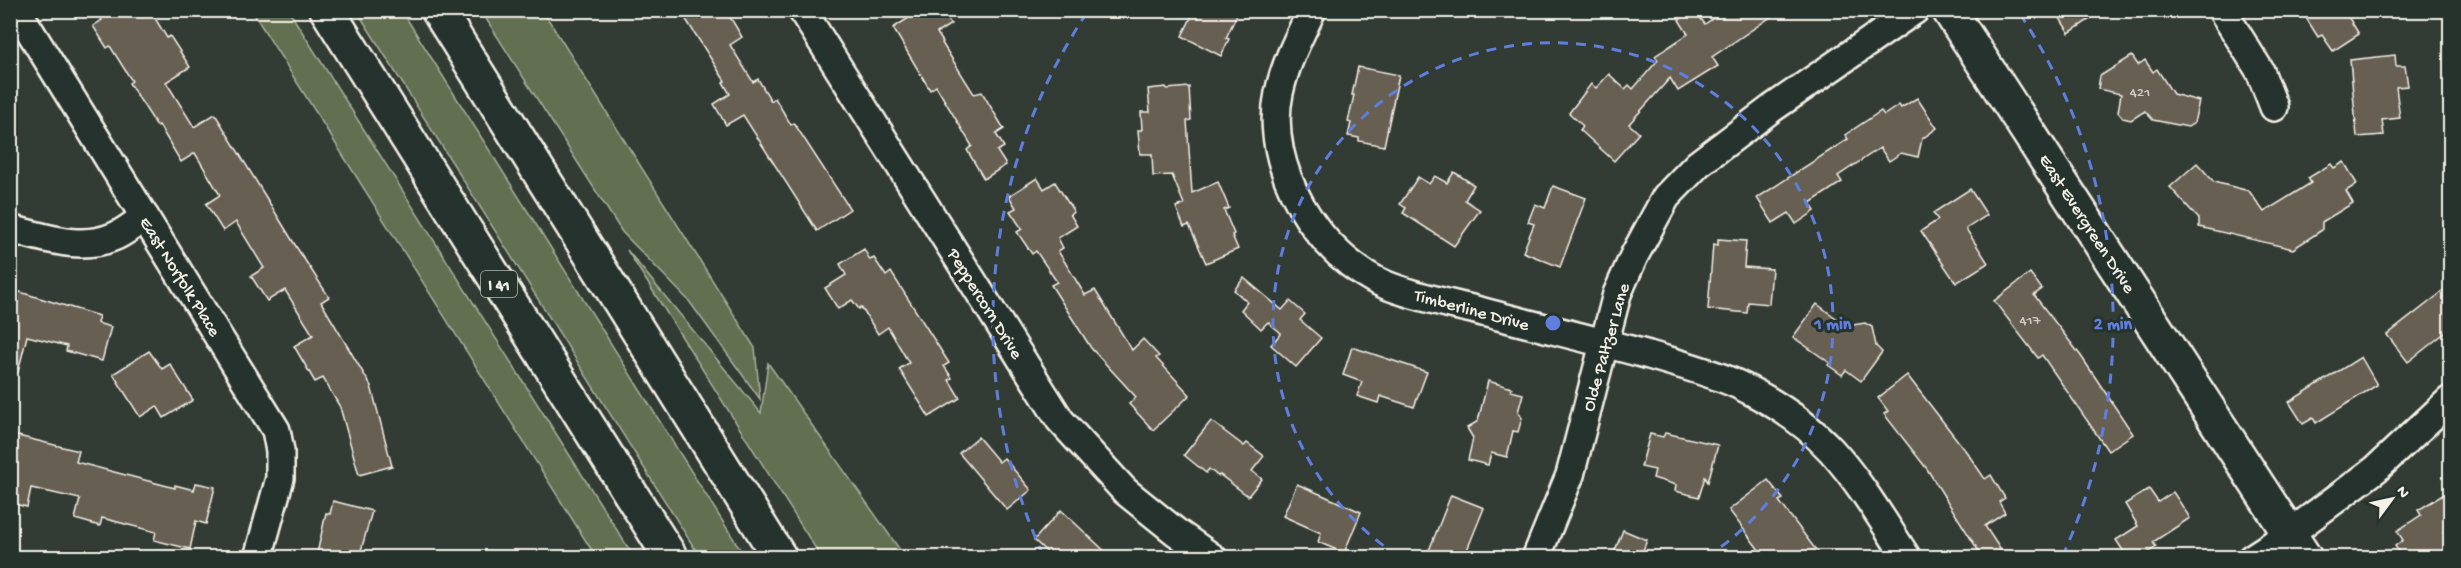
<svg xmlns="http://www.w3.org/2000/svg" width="2461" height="568" font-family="'Gochi Hand',sans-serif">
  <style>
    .green { fill: #627051; stroke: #abb09c; stroke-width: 1.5 }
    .building { fill: #685f52; stroke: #f4f1e8; stroke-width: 1.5 }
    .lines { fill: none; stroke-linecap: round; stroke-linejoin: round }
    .minor-casing { stroke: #f4f1e8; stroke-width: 32 }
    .tertiary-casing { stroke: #f4f1e8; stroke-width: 38 }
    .motorway-casing { stroke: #f4f1e8; stroke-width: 38 }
    .minor { stroke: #26332d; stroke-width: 27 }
    .tertiary { stroke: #26332d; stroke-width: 33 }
    .motorway { stroke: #26332d; stroke-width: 33 }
    .ring { fill: none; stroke: #5e7fdd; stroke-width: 3; stroke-dasharray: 10 8 }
    .labels { text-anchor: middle; stroke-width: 6; stroke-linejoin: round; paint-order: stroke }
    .number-label { font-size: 15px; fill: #d1ccc2 }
    .shield { fill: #26332d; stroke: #b6b8b0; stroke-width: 1.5 }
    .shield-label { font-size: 16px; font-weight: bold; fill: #f4f1e8 }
    .street-label { font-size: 18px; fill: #f4f1e8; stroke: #26332d }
    .centre { fill: #5e7fdd; stroke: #26332d; stroke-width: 3 }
    .ring-label { font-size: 18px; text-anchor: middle; font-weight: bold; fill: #5e7fdd; stroke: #26332d; stroke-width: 6; stroke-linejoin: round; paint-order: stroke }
  </style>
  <rect width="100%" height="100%" fill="#333c34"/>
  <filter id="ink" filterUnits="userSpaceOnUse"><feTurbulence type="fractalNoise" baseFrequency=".0167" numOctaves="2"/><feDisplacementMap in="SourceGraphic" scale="12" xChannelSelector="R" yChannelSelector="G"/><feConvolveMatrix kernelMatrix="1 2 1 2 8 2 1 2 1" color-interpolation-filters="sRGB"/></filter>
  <g filter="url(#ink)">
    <g class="green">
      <path d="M252,11H289L634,557H596Z"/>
      <path d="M357,11H402L745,557H700Z"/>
      <path d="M481,11H543L755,348L760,399L689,301L622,232Z"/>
      <path d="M627,250L761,413L768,363L905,557H821Z"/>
    </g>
    <g class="building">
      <path d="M96,10H150L167,38L170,36L190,67L166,82L194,127L215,114L297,248L329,297L321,302L371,386L392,466L359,475L340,407L323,378L315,382L294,346L313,335L285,290L267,301L251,276L264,268L236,222L223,231L206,204L220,195L195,153L181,162L159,125L157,126L129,83L132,81L110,46L107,48L93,26L102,20Z"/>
      <path d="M680,10H726L742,37L730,45L753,82L758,79L771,101L775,98L791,125L794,123L850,209L817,231L743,115L726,125L714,104L730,94L723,82L725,81Z"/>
      <path d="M921,10H942L951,24L937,33L943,42L942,43L974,94L982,92L1004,129L996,134L1004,147L997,151L1006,165L984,179L967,150L972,146L936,86L930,90L893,28Z"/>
      <path d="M1195,10H1239L1226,38L1229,39L1221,56L1182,36Z"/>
      <path d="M1694,10L1705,24L1725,10H1781L1712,57L1718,66L1678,91L1670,78L1629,124L1639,133L1614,161L1580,130L1583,126L1569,113L1591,84L1596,88L1609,74L1625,89L1629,85L1633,89L1658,60L1655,56L1688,34L1679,20Z"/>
      <path d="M2055,10H2104L2069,33Z"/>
      <path d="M2301,10H2344L2359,34L2333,51L2322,35L2318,37Z"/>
      <path d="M2395,55L2396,66H2405L2408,86L2396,87L2400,118L2382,120L2384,135L2357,137L2350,60Z"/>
      <path d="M2132,56L2138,65L2145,60L2153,72L2157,69L2173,94L2199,101L2194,123L2188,127L2153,120L2145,111L2131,120L2123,118L2118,112L2121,94L2098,89L2100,76Z"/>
      <path d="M1358,67L1399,75L1384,146L1359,141V138L1348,136L1351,123L1348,122L1354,95H1352Z"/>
      <path d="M1166,87L1167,89L1189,87L1191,120L1187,121L1192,193L1218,182L1229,208L1224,210L1234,234L1232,235L1238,249L1206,263L1189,225L1184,227L1176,207L1184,204L1172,175L1153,176L1152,154H1140L1138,130H1142L1141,112H1150L1148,89Z"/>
      <path d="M1917,98L1937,128L1922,139L1918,157L1901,153L1889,161L1880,148L1838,176L1842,182L1810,203L1815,211L1796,224L1789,213L1773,223L1757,198L1848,139L1845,135L1881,111L1884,115L1899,105L1901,108Z"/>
      <path d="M2344,162L2357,184L2346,191L2353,203L2322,222V230L2293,249L2199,227V219L2170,187L2197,163L2214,182L2249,191L2264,212L2311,183L2308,178L2331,164L2334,168Z"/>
      <path d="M1454,172L1474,185L1465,200L1480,210L1454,246L1403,213L1406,208L1400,204L1418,177L1429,184L1435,176L1447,183Z"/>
      <path d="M1037,178L1044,189L1055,182L1074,212L1070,214L1077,226L1058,238L1063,248L1058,251L1085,295L1095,290L1132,350L1143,339L1159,356L1156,358L1190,395L1153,430L1129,404L1136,397L1091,348L1051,285L1057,282L1036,251L1032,254L1017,232L1022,229L1010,211L1016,208L1009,196Z"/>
      <path d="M1553,186L1586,198L1560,267L1523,252L1534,224L1528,222L1535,204L1545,208Z"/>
      <path d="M1970,189L1987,215L1966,229L1988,263L1956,283L1921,231L1938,220L1933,213Z"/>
      <path d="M1718,239L1746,241L1744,267L1772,269L1769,304L1748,302L1747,313L1708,309L1713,244L1718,245Z"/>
      <path d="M864,249L870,260L874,258L886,276L891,272L949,363L944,366L952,378L949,380L960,398L929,417L899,369L909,363L888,327L878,334L861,307L859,309L852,300L838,309L825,288L846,275L840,264Z"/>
      <path d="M2030,273L2042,289L2034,295L2081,356L2133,434L2108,451L2042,355L2038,358L1994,301Z"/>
      <path d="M1244,278L1282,310L1290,301L1305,314L1300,320L1321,338L1296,367L1271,345L1281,333L1268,322L1261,329L1241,310L1247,302L1234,290Z"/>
      <path d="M2451,285V328L2408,362L2387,335Z"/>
      <path d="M10,289L99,316L97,323L111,327L102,361L66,351L67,346L27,336L18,372L10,371Z"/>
      <path d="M1817,304L1847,326L1865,323L1872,327L1876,346L1882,352L1861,381L1846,370L1842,375L1828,365L1830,363L1793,337Z"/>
      <path d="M1352,347L1427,372L1414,407L1380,396L1378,403L1357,396L1362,382L1343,375Z"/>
      <path d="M149,351L162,369L170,364L193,400L164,418L157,406L140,417L113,374Z"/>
      <path d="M2361,357L2377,385L2316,423L2313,418L2303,424L2289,402Z"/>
      <path d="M1907,375L1968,454L1985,479L1991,475L2005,498L1999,502L2005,513L1985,526L2006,558H1983L1927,469L1884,414L1888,411L1878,398Z"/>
      <path d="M1488,381L1512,388L1511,391L1523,394L1518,412L1522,418L1518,432L1513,431L1507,457L1491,453L1488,465L1468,460L1473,438L1467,428L1478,421Z"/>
      <path d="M1211,421L1244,446L1247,443L1264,456L1252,471L1262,479L1248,496L1220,475L1218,476L1209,469L1206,473L1184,455Z"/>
      <path d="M1665,433L1718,445L1708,482L1705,477L1699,497L1675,491L1676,485L1653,478L1655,470L1641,467L1650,434L1663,437Z"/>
      <path d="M14,435L79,451L76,462L175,488V485L194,490L196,483L215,487L206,524L196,521L190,549L154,540L156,532L102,518L100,526L75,519L80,499L31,488L27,507L10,503V448Z"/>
      <path d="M978,437L999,462L1004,458L1031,490L1007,510L959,453Z"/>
      <path d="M1768,480L1783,499L1779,501L1822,558H1765L1729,510Z"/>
      <path d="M1297,484L1361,512L1344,553L1318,542L1321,533L1283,516Z"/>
      <path d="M2149,489L2158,502L2173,492L2190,518L2153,542L2156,547L2140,558H2128L2116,540L2138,526L2125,504Z"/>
      <path d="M2451,490V528L2443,532L2451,546L2433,558H2402L2395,546L2403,540L2397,531L2421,515L2418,510Z"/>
      <path d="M1451,495L1484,508L1465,555L1457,552L1455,558H1426Z"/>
      <path d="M333,501L372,511L359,558H316L326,513L330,514Z"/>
      <path d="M1061,510L1112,558H1053L1034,540Z"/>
      <path d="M1623,530L1647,540L1640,558H1612Z"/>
    </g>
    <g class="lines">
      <g class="minor-casing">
        <g id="minor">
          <path d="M17,10L276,430L280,451V478L258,558"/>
          <path d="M802,10L1060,420L1125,491L1176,532L1213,558"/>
          <path d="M1312,10C1299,37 1285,64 1279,93C1263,166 1318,257 1386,285C1413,296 1443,302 1472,309C1531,325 1591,339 1649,355C1679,364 1711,372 1739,385C1772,401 1806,423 1831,450C1860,482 1883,521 1907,558"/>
          <path d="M2222,10L2260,71L2274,107"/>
          <path d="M10,229C43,237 80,251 113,237C124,233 135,223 145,217"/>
          <path d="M1536,558L1570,475L1617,294L1634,256L1666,197L1698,164L1771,109L1915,10"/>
          <path d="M2252,558L2289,534L2376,469L2450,400"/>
        </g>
      </g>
      <g class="tertiary-casing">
        <path id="tertiary" d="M1949,10L2305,558"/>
      </g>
      <g class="motorway-casing">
        <g id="motorway">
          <path d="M327,10L671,558"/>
          <path d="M438,10L780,558"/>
        </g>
      </g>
      <use href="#minor" class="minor"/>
      <use href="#tertiary" class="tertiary"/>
      <use href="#motorway" class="motorway"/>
    </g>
  </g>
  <g class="ring">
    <path d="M1398 556A280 280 0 1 1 1708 556"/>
    <path d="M1043 555A560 560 0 0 1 1086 14M2020 14A560 560 0 0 1 2063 555"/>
  </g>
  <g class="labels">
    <g class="number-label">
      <text x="2140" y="96">421</text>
      <text x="2030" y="324">417</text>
    </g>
    <rect class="shield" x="481" y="271" width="36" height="26" rx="4.5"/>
    <g class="shield-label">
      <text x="499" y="290">I 41</text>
    </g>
    <g class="street-label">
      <text transform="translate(2088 223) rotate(57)" y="6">East Evergreen Drive</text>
      <text transform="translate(181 276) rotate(58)" y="6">East Norfolk Place</text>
      <text transform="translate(986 303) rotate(58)" y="6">Peppercorn Drive</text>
      <text transform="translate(1472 309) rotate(15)" y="6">Timberline Drive</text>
      <text transform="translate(1605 347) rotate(-74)" y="6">Olde Paltzer Lane</text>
    </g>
  </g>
  <circle cx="1553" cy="323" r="9" class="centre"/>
  <g class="ring-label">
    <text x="1833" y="329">1 min</text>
    <text x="2113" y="329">2 min</text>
  </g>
  <rect width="2461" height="568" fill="none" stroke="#26332d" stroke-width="36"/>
  <rect x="18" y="18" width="2425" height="532" fill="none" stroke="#f4f1e8" stroke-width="2" filter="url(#ink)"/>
  <g transform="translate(2392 499) rotate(57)" stroke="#26332d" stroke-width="4.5" paint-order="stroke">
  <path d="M0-4.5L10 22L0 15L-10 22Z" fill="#f4f1e8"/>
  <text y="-9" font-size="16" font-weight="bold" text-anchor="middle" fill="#f4f1e8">N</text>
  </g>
</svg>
